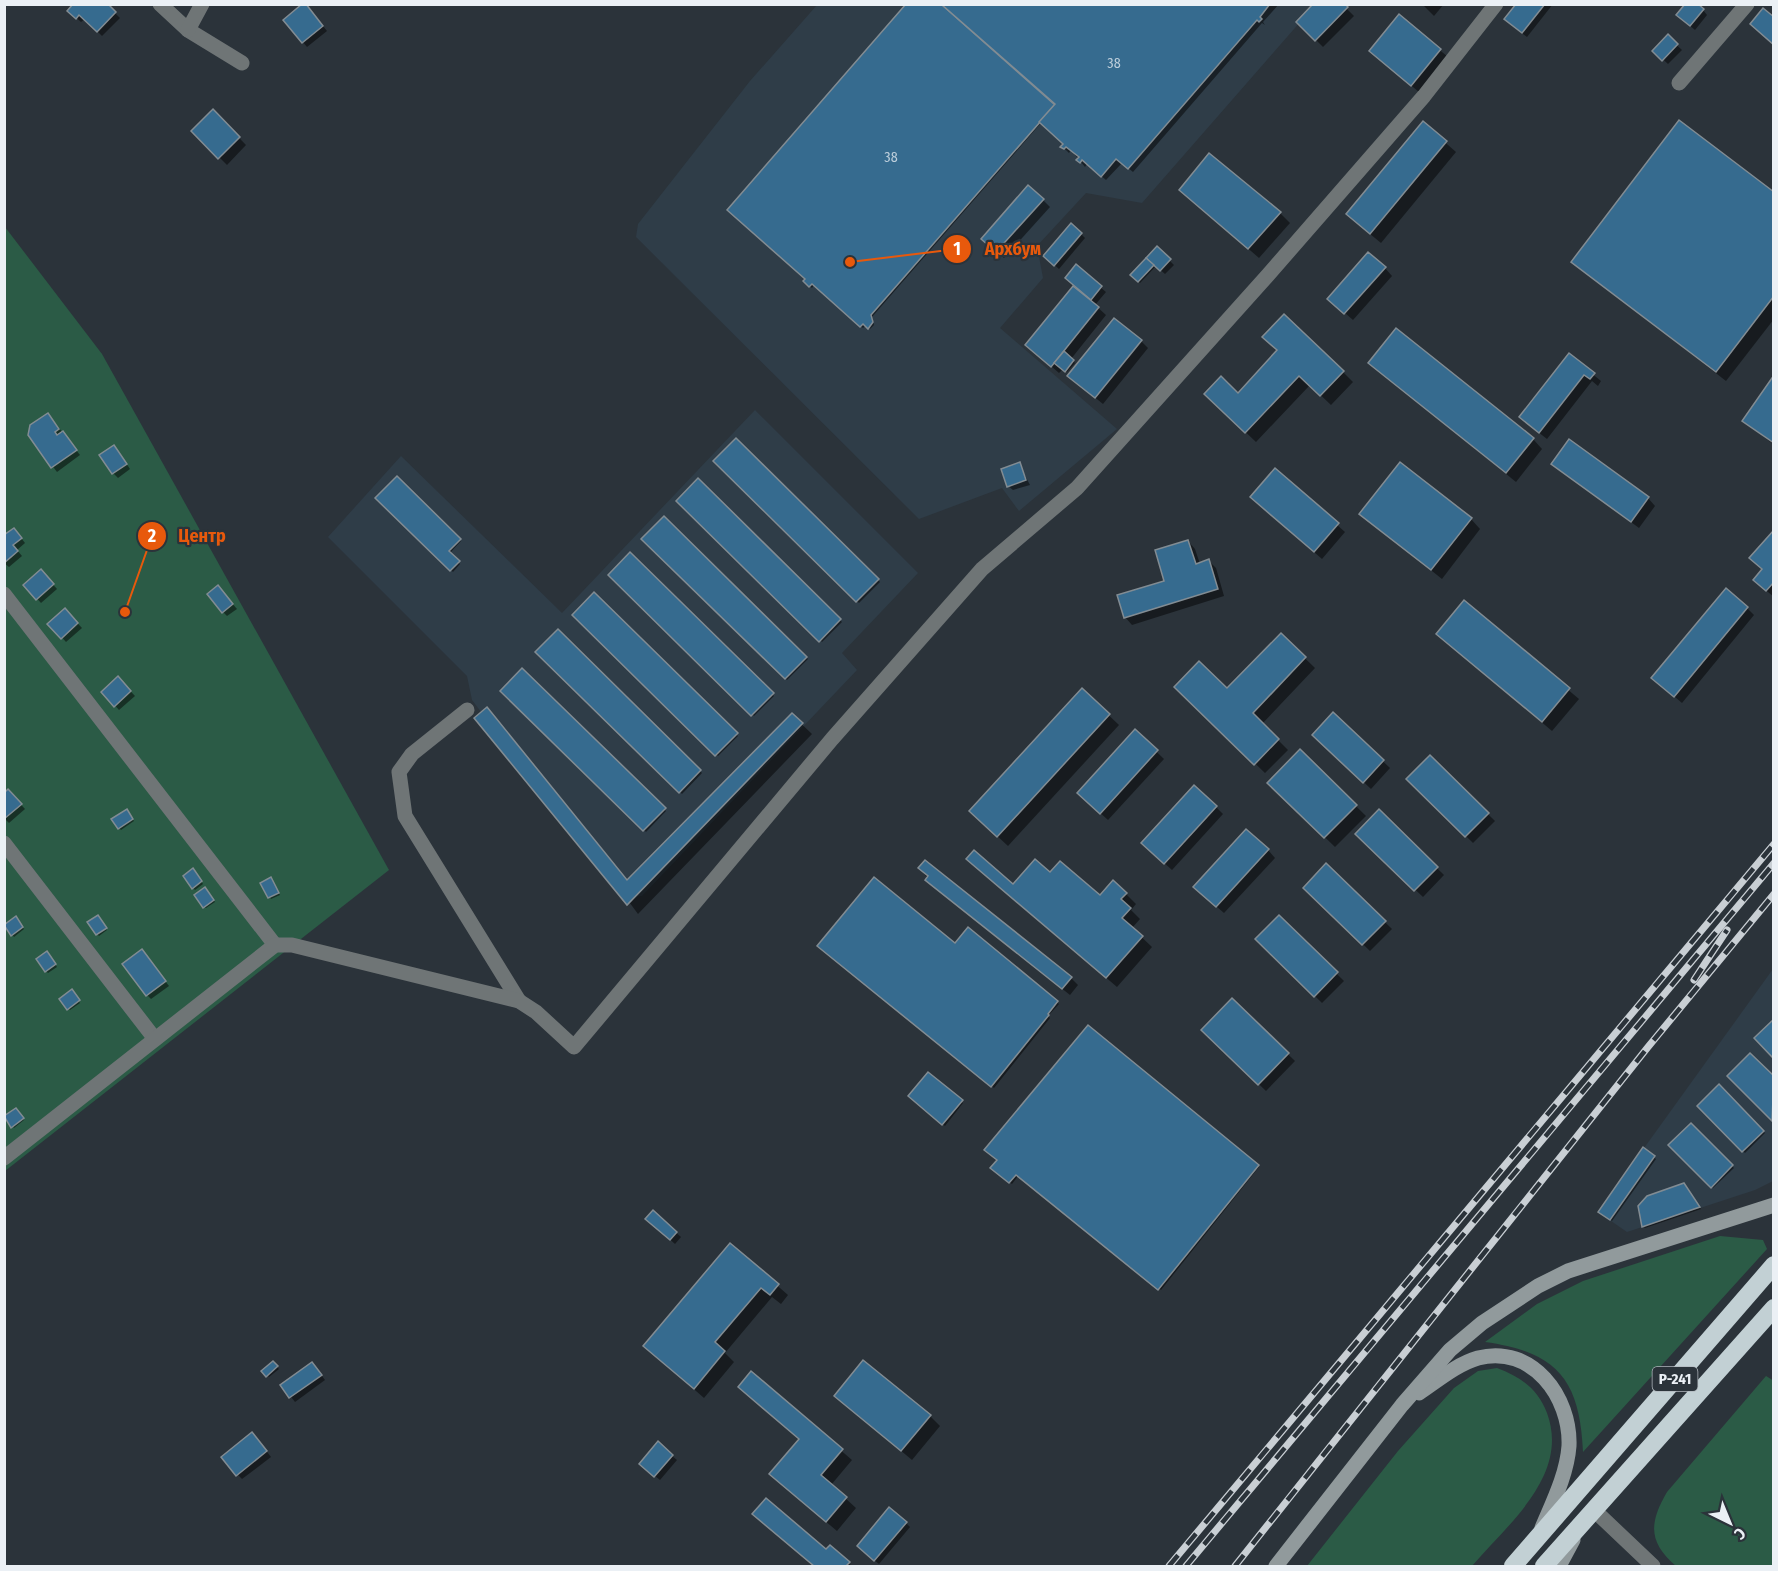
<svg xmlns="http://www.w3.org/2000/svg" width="1778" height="1571" font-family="'Fira Sans Condensed',sans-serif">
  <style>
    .built { fill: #2f3d48 }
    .green { fill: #2b5b46 }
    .shadow { fill: #0007 }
    .building { fill: #366b8f; stroke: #828c93; stroke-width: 1.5 }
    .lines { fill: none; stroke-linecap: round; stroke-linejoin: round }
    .street { stroke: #6f7576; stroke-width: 15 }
    .secondary { stroke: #919a9c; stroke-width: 15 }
    .highway { stroke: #c2d0d4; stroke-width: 18 }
    .rail-casing { stroke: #c9cfd4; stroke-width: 7 }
    .rail { stroke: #2b333a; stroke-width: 4.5; stroke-dasharray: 14; stroke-linecap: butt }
    .labels { text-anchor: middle; stroke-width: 4.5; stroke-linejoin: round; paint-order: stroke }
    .number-label { font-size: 14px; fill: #becfdc }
    .shield { fill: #2b333a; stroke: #b1b7bd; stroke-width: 1.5 }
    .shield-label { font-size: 15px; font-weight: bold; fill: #ebf0f5 }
    .leader { fill: none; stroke: #e8590c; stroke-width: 2 }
    .callout-dot { fill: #e8590c; stroke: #2b333a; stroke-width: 2 }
    .mark-label { font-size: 18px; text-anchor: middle; font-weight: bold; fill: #fff }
    .callout-label { font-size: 18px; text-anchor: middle; font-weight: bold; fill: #e8590c; stroke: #2b333a; stroke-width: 4.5; stroke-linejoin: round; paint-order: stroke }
  </style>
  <rect width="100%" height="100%" fill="#2b333a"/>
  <g class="built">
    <path d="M817,5H1315L1142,203L1086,193L1037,246L1043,278L1000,328L1117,429L1019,511L1002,488L919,519L636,237L638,224L750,81Z"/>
    <path d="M755,410L918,573L842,653L857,670L642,896L622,898L472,700L467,676L328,537L401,456L562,613Z"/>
    <path d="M1773,969V1181L1755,1190L1627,1232L1598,1212Z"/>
  </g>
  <g class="green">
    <path d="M5,227L102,354L389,870L5,1171Z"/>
    <path d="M1720,1236L1763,1240L1767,1249L1583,1452C1580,1380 1557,1352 1485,1342L1537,1304L1583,1281Z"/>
    <path d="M1497,1368C1521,1377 1538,1389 1547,1413C1570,1475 1508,1524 1472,1566H1307L1398,1451L1454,1388L1478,1371Z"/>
    <path d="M1766,1376L1774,1381L1773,1566H1676C1648,1542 1649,1523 1667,1492Z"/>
  </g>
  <g class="shadow">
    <path d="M106,4L120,18L102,36L85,19L81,22L69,11Z"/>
    <path d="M908,4H1279L1263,22L1265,25L1262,23L1133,172L1122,163L1106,180L1087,164L1085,167L1071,150L1069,153L1062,146L1064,144L1041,123L872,317L874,325L870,329L866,325L863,328L814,285L812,288L805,281Z"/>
    <path d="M1342,4L1354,16L1323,47L1298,22Z"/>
    <path d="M1422,4H1444L1434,16Z"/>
    <path d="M1517,4H1553L1527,37L1510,24Z"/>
    <path d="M309,9L327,31L307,47L285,20Z"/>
    <path d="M1703,10L1707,15L1695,30L1683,20Z"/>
    <path d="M1399,16L1448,57L1419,92L1378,58Z"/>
    <path d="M1668,37L1682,50L1668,64L1654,51Z"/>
    <path d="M213,111L246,145L227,165L193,131Z"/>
    <path d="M1423,123L1456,152L1381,243L1358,224Z"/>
    <path d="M1181,190L1280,213L1290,223L1259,258Z"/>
    <path d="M1774,194V319L1726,381L1573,262Z"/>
    <path d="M1043,200L1050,207L1004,258L990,246Z"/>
    <path d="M1081,234L1085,238L1059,269L1049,260Z"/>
    <path d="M1157,248L1174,265L1165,274L1156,266L1140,283L1132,275Z"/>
    <path d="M1076,267L1106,292L1095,305L1106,315L1071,359L1075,363L1067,372L1063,369L1059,373L1027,345L1075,286Z"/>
    <path d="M1385,268L1392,276L1353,320L1337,306Z"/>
    <path d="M1141,341L1148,348L1103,404L1077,383Z"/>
    <path d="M1279,351L1343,372L1353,382L1331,405L1310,385L1256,442L1216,404L1238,395Z"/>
    <path d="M1569,355L1601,381L1598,386L1592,381L1547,439L1528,424Z"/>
    <path d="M1370,363L1533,439L1542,449L1516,482Z"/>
    <path d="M1774,380V445L1744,421Z"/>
    <path d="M52,419L80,455L57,472L29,435Z"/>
    <path d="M736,440L880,582L859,603L715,461Z"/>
    <path d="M118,451L130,469L118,478L113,473Z"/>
    <path d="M1019,464L1030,485L1013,490L1008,486Z"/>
    <path d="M1553,464L1648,498L1655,506L1639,528Z"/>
    <path d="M1275,470L1345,532L1322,559L1259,504Z"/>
    <path d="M397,478L461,541L450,553L460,564L453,572L378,498Z"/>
    <path d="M698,480L842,622L822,642L678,501Z"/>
    <path d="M1361,514L1471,519L1480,529L1442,579Z"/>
    <path d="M664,518L808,659L787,680L643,539Z"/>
    <path d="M1774,532V597L1762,587Z"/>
    <path d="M18,534L25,543L17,550L22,556L9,567L4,563V537Z"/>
    <path d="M1188,541L1195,549L1200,564L1209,561L1216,568L1224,596L1132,625L1125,617L1166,582Z"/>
    <path d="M630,554L774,696L754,716L610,575Z"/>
    <path d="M41,571L57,589L41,603L25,585Z"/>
    <path d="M218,587L237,609L227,616L223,612Z"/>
    <path d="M594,594L738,736L718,756L574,615Z"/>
    <path d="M1464,602L1579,699L1552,731L1448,643Z"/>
    <path d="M1747,608L1754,615L1682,703L1653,678Z"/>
    <path d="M65,610L82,628L66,642L50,624Z"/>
    <path d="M558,631L702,773L682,794L538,652Z"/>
    <path d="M1281,635L1315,668L1262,724L1288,750L1265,773L1176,687L1227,691Z"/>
    <path d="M522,670L666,811L646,832L502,691Z"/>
    <path d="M118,678L135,696L119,710L103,692Z"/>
    <path d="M1082,690L1119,725L1008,846L981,821Z"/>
    <path d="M487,709L628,881L792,715L812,734L638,914Z"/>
    <path d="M1333,714L1390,768L1371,789L1314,735Z"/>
    <path d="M1135,731L1164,759L1108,820L1086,800Z"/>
    <path d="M1300,751L1366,816L1335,847L1269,783Z"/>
    <path d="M1430,757L1495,821L1473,843L1408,779Z"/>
    <path d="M8,791L25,809L9,823L4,818Z"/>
    <path d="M1216,807L1223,814L1172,870L1151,851Z"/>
    <path d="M1379,811L1444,875L1423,897L1357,834Z"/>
    <path d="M128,812L134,821L121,830L119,828Z"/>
    <path d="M1268,850L1275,858L1224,913L1202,894Z"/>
    <path d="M1326,865L1392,929L1370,951L1305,888Z"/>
    <path d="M920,868L1071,978L1078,985L1070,995L934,887Z"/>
    <path d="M978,868L1013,886L1050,874L1100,897L1126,894L1136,904L1131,910L1140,919L1132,928L1152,947L1117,987Z"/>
    <path d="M195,872L203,884L195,890L193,888Z"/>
    <path d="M272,881L280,895L271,899L262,883Z"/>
    <path d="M207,891L215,902L206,908L204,907Z"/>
    <path d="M1279,917L1344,981L1322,1003L1257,939Z"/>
    <path d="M15,918L24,929L14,937L5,926Z"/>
    <path d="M99,919L107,930L99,936L97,934Z"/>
    <path d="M968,929L1059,1004L1048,1016L1050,1018L994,1088L819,946L955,945Z"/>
    <path d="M49,955L57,967L48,973L46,971Z"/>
    <path d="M146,956L169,986L151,999L147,995Z"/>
    <path d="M72,991L80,1003L70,1010L61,1000Z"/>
    <path d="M1232,1000L1295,1061L1266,1091L1203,1030Z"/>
    <path d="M1088,1027L1259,1167L1161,1290L1018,1176L1012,1184L994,1170Z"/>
    <path d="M928,1074L963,1103L945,1126L910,1096Z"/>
    <path d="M1729,1076L1774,1078V1121Z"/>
    <path d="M1719,1086L1765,1133L1745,1153L1699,1106Z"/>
    <path d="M16,1110L24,1120L14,1128L6,1117Z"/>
    <path d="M1691,1125L1734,1168L1713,1188L1671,1145Z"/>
    <path d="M1643,1149L1656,1159L1612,1221L1601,1213Z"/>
    <path d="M1686,1187L1701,1209L1645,1228L1643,1226Z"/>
    <path d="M653,1212L681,1237L675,1244L652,1223Z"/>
    <path d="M731,1245L788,1295L781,1304L772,1297L725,1353L734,1362L704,1398L655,1355Z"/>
    <path d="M273,1363L279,1369L269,1377L263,1371Z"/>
    <path d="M316,1368L325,1380L295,1402L282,1385Z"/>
    <path d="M751,1373L852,1460L831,1485L856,1508L837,1531L781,1484L801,1440Z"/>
    <path d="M836,1396L930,1416L940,1426L912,1460Z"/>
    <path d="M257,1439L271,1457L242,1479L238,1475Z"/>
    <path d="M672,1456L677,1460L660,1480L645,1468Z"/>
    <path d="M762,1521L826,1552L830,1547L852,1566H815Z"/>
    <path d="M906,1523L910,1527L879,1564L863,1551Z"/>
  </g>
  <g class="building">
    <path d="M73,4H108L116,12L97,32L79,15L76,19L67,11Z"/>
    <path d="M302,4H306L323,26L302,43L283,20Z"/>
    <path d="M906,4H941L1055,105L871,315L873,322L868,329L863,324L860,327L812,284L809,287L803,281L805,279L727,210Z"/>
    <path d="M941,4H1270L1260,17L1262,19L1259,22L1257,20L1128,169L1116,159L1101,177L1082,160L1080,163L1076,160L1079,157L1066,147L1064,149L1060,147L1063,144L1039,122L1055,104Z"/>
    <path d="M1313,4H1345L1348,7L1315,41L1296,22Z"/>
    <path d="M1516,4H1545L1522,33L1504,19Z"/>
    <path d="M1685,4H1698L1704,9L1690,26L1676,15Z"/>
    <path d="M1763,8L1774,17V45L1750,24Z"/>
    <path d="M1399,14L1441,49L1411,86L1369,51Z"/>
    <path d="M1668,34L1678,44L1662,61L1652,51Z"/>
    <path d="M213,109L240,137L218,159L191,131Z"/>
    <path d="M1679,120L1774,192V296L1716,372L1571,262Z"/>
    <path d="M1423,121L1447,141L1370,234L1346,214Z"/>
    <path d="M1209,153L1281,212L1248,249L1179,190Z"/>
    <path d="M1028,185L1044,199L996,252L981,239Z"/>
    <path d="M1071,223L1082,233L1054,266L1043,256Z"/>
    <path d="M1157,246L1171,259L1160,271L1146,258Z"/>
    <path d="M1368,252L1386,267L1344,314L1327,299Z"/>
    <path d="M1146,258L1154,265L1138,282L1130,275Z"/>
    <path d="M1076,264L1102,286L1091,300L1065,278Z"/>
    <path d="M1073,286L1099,307L1051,367L1025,345Z"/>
    <path d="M1284,314L1344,371L1320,396L1299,376L1245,433L1204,394L1221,376L1238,393L1277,350L1262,337Z"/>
    <path d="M1114,318L1142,340L1095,398L1067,376Z"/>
    <path d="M1396,328L1534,438L1506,473L1368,363Z"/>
    <path d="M1064,351L1074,360L1065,372L1054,363Z"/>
    <path d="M1569,353L1595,373L1590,379L1584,375L1539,433L1519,417Z"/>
    <path d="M1772,378L1774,379V443L1742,421Z"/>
    <path d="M48,413L59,429L55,432L57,435L63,431L77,450L51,468L28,435L30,425Z"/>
    <path d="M736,438L879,579L856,602L713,461Z"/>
    <path d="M1569,439L1649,497L1631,522L1551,464Z"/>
    <path d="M114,445L127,464L112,474L99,455Z"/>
    <path d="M1020,462L1026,480L1007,487L1001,469Z"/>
    <path d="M1400,462L1472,518L1431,570L1359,514Z"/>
    <path d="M1275,468L1339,523L1314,552L1250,497Z"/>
    <path d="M397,476L461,539L449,551L460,561L450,571L375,498Z"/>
    <path d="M698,478L841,619L819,642L676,501Z"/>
    <path d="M664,516L807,657L785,679L641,539Z"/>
    <path d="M14,528L22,538L13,545L18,551L4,563V535Z"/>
    <path d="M1774,530V582L1766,591L1753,580L1762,569L1749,558Z"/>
    <path d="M1188,540L1196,564L1209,559L1218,589L1124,618L1117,595L1164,581L1155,550Z"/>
    <path d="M630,552L774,693L751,716L608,575Z"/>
    <path d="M41,569L54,584L36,600L23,585Z"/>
    <path d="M218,585L233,604L222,613L207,594Z"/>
    <path d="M1726,588L1748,607L1674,697L1651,678Z"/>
    <path d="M594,592L738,733L715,756L572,615Z"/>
    <path d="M1464,600L1570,688L1542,722L1436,634Z"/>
    <path d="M65,608L78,623L61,639L47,624Z"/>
    <path d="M558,629L701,770L679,793L535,652Z"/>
    <path d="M1281,633L1306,657L1253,713L1279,739L1254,765L1174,687L1199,661L1227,688Z"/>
    <path d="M522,668L666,808L643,831L500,691Z"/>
    <path d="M118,676L131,691L114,707L101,692Z"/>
    <path d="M1082,688L1110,714L997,837L969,811Z"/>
    <path d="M487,707L627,880L792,713L803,723L627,905L474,718Z"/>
    <path d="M1333,712L1384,760L1363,783L1312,735Z"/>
    <path d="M1135,729L1158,750L1100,814L1077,793Z"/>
    <path d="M1300,749L1357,805L1324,838L1267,783Z"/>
    <path d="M1430,755L1489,813L1465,837L1406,779Z"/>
    <path d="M1194,785L1217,806L1164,864L1141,843Z"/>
    <path d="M8,789L22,804L4,819V793Z"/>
    <path d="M127,809L133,819L118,829L111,819Z"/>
    <path d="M1379,809L1438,867L1414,891L1355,834Z"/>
    <path d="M1246,829L1269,849L1216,907L1193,887Z"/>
    <path d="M974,850L1013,884L1035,859L1050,872L1060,861L1100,895L1113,880L1127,893L1121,899L1131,908L1122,918L1143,936L1106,978L966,859Z"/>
    <path d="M925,860L1072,977L1062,989L925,880L928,876L918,868Z"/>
    <path d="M1326,863L1386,921L1362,945L1303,888Z"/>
    <path d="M193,868L202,881L192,889L183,876Z"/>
    <path d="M271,877L279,893L268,898L260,883Z"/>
    <path d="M874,877L955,943L968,927L1058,1001L1048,1014L1049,1015L991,1087L817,946Z"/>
    <path d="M205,887L214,900L203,908L194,895Z"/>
    <path d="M98,915L107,928L96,935L87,922Z"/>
    <path d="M1279,915L1338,972L1314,997L1255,939Z"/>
    <path d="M16,916L23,927L11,936L4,925Z"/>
    <path d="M142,949L166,981L146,996L122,964Z"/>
    <path d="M47,951L56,964L45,972L36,959Z"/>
    <path d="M72,989L80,1000L67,1010L59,999Z"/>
    <path d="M1232,998L1289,1053L1258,1085L1201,1030Z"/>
    <path d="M1774,1019V1059L1754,1038Z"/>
    <path d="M1088,1025L1259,1165L1158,1290L1016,1175L1009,1183L990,1168L997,1160L984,1150Z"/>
    <path d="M1750,1053L1774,1076L1772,1121L1727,1076Z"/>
    <path d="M928,1072L963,1100L942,1125L908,1096Z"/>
    <path d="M1719,1084L1764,1131L1742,1152L1697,1106Z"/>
    <path d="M16,1108L24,1118L11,1128L4,1116Z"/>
    <path d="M1691,1123L1733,1165L1711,1188L1668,1145Z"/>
    <path d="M1643,1147L1655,1156L1610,1220L1598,1212Z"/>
    <path d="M1684,1183L1700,1207L1642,1227L1638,1206L1647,1196Z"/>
    <path d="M653,1210L677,1232L670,1240L645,1219Z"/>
    <path d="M730,1243L779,1284L770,1295L761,1288L715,1342L725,1351L694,1389L643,1346Z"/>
    <path d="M863,1360L931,1415L901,1451L834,1396Z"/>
    <path d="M273,1361L278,1366L266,1377L261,1371Z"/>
    <path d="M312,1362L322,1375L289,1398L280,1385Z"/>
    <path d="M751,1371L843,1449L821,1475L847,1497L826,1522L769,1474L799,1439L738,1387Z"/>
    <path d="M252,1432L267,1451L236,1476L221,1457Z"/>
    <path d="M658,1441L673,1455L654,1477L639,1464Z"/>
    <path d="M766,1498L826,1549L830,1545L850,1562L846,1566H814L752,1514Z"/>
    <path d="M889,1507L907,1522L874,1561L857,1546Z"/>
  </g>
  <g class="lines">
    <g class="street">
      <path d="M160,4L188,30L242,63"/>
      <path d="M188,30L202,4"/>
      <path d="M1679,83L1747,4"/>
      <path d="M4,594L275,945"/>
      <path d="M467,710L412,754L399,772L405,816L519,1001"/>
      <path d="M4,843L155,1039"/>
      <path d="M4,1158L275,945H292L519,1001L536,1012L574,1047L832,739L982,569L1077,488L1268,275L1424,96L1496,4"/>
      <path d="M1594,1510L1653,1566"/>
    </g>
    <g class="secondary">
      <path d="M1419,1393C1437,1381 1457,1364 1478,1358C1532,1344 1571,1397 1569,1446C1567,1474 1553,1502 1542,1528"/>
      <path d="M1276,1566L1402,1405L1450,1350L1482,1323L1538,1286L1568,1271L1774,1205"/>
      <path d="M1559,1566L1573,1540"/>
    </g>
    <g class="highway">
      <path d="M1513,1566L1774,1265"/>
      <path d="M1544,1566L1774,1308"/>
    </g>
    <g class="rail-casing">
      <g id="rail">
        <path d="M1694,980L1727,930"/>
        <path d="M1169,1566L1774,844"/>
        <path d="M1186,1566L1774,863"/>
        <path d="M1235,1566L1648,1047L1774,894"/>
      </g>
    </g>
    <use href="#rail" class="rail"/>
  </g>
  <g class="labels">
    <g class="number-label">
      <text x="1114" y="68">38</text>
      <text x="891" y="162">38</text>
    </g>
    <rect class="shield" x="1652.5" y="1367" width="45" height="24" rx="4.5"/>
    <g class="shield-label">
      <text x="1675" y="1384">Р-241</text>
    </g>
  </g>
  <path class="leader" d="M850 262L957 249M125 612L152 536"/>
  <g class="callout-dot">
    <circle cx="850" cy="262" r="6"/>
    <circle cx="125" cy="612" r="6"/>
    <circle cx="957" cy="249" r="15"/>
    <circle cx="152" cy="536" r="15"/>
  </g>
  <g class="mark-label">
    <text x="957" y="255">1</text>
    <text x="152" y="542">2</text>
  </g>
  <g class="callout-label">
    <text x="1013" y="255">Архбум</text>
    <text x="202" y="542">Центр</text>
  </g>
  <rect width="1778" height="1571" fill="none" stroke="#ebf0f5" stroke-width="12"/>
  <g transform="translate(1730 1523) rotate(137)" stroke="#2b333a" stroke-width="4.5" paint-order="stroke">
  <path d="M0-4.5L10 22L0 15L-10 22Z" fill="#ebf0f5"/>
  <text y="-9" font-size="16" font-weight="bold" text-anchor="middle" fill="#ebf0f5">С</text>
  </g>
</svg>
